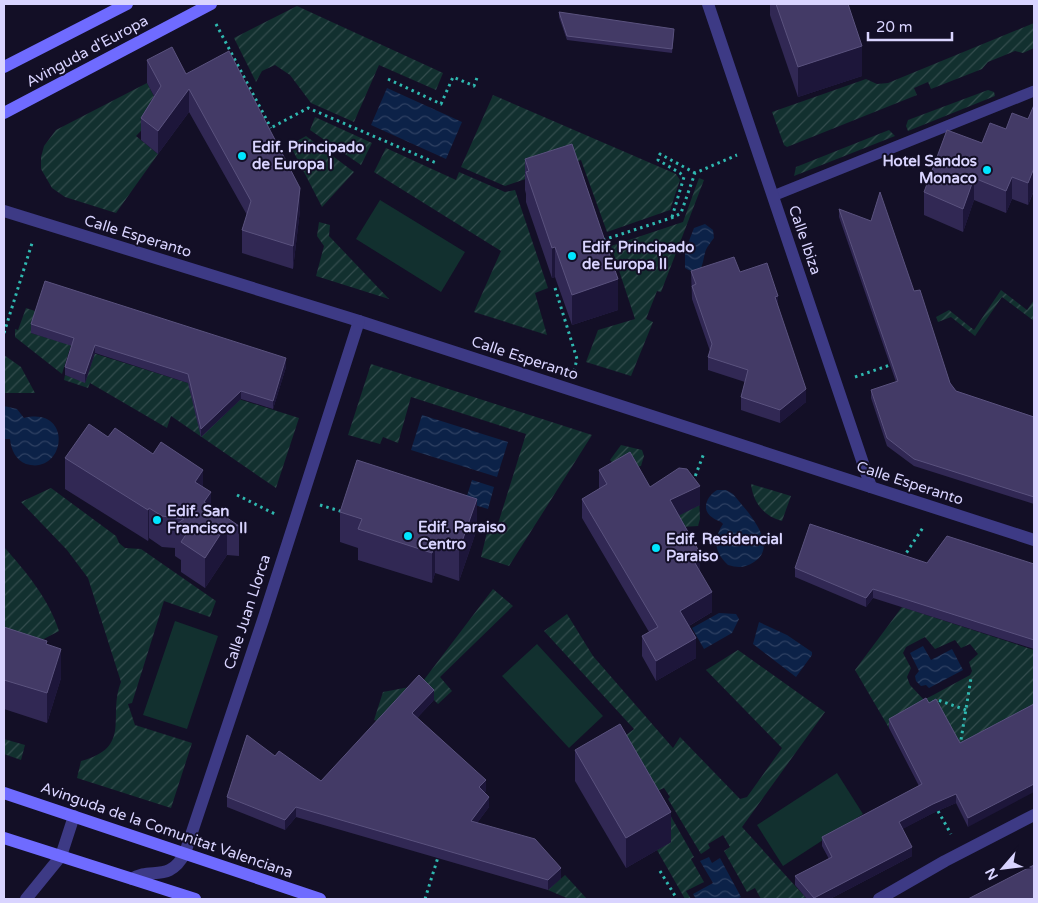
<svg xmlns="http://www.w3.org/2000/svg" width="1038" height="903" font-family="'Varela Round',sans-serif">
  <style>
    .grass { fill: #12302f }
    .garden { fill: url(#garden-furrows); fill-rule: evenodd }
    .water { fill: url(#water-waves) }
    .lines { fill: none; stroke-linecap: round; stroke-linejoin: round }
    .path { stroke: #2fb8b0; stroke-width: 3; stroke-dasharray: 2.5 4; stroke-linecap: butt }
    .lane { stroke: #3d3a85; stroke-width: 11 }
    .street { stroke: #3d3a85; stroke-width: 12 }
    .secondary { stroke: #6f6bff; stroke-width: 12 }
    .wall { fill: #312854 }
    .shaded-wall { fill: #1d163a }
    .building { fill: #433a66; stroke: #5a527e }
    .poi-dot { fill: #00e5ff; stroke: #130f26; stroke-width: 2 }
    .labels { text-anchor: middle; stroke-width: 4; stroke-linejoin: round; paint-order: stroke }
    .street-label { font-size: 15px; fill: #d9d4ff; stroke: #130f26 }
    .poi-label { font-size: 15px; font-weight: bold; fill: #d9d4ff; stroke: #130f26; text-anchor: start }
  </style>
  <defs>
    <pattern id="garden-furrows" width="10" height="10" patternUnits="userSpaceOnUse" patternTransform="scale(1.25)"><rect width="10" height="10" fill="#12302f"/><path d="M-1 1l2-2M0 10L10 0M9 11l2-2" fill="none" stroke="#344d4e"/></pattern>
    <pattern id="water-waves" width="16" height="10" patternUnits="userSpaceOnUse" patternTransform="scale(1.25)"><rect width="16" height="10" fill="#0c2248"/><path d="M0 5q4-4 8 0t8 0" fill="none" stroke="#2f4163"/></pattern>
  </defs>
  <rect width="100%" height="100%" fill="#130f26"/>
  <g class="grass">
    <path d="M380,200L465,252L441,292L356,239Z"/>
    <path d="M175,621L218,636L187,729L143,715Z"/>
    <path d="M537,644L603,716L569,748L502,676Z"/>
    <path d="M837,773L863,814L783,866L757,825Z"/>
  </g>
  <g class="garden">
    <path d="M297,6L443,73L436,90L379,65L354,122L311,103L290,75L275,65L262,71L256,82L234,38Z"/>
    <path d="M1034,23V48L1023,53L1015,51L988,62L982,69L931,89L928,82L914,88L917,95L787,147L784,145L772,112L866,79L877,84L888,83Z"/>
    <path d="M147,83L161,110L136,136L158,154L116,213L65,197L52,188L41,169V157L44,146L56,130Z"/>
    <path d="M988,90L994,92L995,96L908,131L906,126L908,120Z"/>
    <path d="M493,95L676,174L680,180L670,210L607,232L581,160L505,186L461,167Z"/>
    <path d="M315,117L372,143L361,165L310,130Z"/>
    <path d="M889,130L895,136L794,176L796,167Z"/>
    <path d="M306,136L354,172L322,207L290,145Z"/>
    <path d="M386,148L456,180L459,172L505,192L515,190L548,288L535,293L547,335L474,312L501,251L374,172Z"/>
    <path d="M699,178L704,180L661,292L657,291L646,319L653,322L631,376L586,362L598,330L635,319L611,246L683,222Z"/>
    <path d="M319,222L330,225L329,236L389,299L316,276L324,246L317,236Z"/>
    <path d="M1001,290L1027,310L1034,300V321L1002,297L975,336L951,317L938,322L936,317L949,310L974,330Z"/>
    <path d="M26,308L38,312L31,333L71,345L62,374L15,337V329L18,330Z"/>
    <path d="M74,347L299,418L276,488L171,416L167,428L90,383L88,388L64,380L65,375L85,382Z"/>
    <path d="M4,355L21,367L35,393H4Z"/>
    <path d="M371,364L592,435L509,566L481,557L489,524L497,527L526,434L411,397L398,443L383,437L380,444L348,435Z"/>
    <path d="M621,445L642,450L644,456L641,466L619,470L610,460Z"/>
    <path d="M751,484L791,496L782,521C763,516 753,502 751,484Z"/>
    <path d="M51,488L116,536L119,543L125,548L141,549L216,601L210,617L164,601L132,703L128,704L135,725L192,743L171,808L77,778L81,761C133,747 107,717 121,682L88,578L67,550L21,502Z"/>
    <path d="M699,496L700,519L698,526L682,527L670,520Z"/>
    <path d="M4,547C27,573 48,598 59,631L19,652L4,648Z"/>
    <path d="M493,589L513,606L440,677L452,691L438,704L419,685L384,723L374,720L383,692L420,685Z"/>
    <path d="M902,607L1034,650V712L957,753L889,728L855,670ZM925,637L935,649L955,640L961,648L970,644L978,654L969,662L972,671L970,675L924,700L910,685L907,677L911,668L903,653L906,647Z"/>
    <path d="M567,614L593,656L673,748L680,737L740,799L747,797L782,748L706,670L738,650L825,712L742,827L807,899H761L755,888L747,892L724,851L730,847L723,835L708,844L710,848L701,854L668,799L670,797L664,788L657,791L625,736L634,729L544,631Z"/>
    <path d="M4,739L25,745L21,760L4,754Z"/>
    <path d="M665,806L694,857L691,859L704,882L686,891L691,899H685L657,850L671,842Z"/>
    <path d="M565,875L587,899H569L548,890Z"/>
  </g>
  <g class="water">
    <path d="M387,88L462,122L446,159L371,125Z"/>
    <path d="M705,224L713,230L714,238C711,242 706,248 705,253C702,263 703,279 685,268V251L694,228Z"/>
    <path d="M4,406L17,409L24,418C74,406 66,476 26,464C16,460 11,450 10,439H4Z"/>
    <path d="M422,415L508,442L497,477L411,450Z"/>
    <path d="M472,480L494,487L488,509L465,502Z"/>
    <path d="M717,490H726L733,494C745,509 781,545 754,562C745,568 738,568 728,565C714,552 713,539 723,524C720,520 717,521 713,518C700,510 707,496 717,490Z"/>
    <path d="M719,613L736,614L739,619L732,633L704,649L692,628Z"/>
    <path d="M759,622L787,635L812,652V655L796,677L753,644Z"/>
    <path d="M923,646L931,660L952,649L963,670L929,688L926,685L921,686L916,681L915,676L919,671L910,653Z"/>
    <path d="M709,857L712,863L720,858L741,897L736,899H696L693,894L713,883L700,861Z"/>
  </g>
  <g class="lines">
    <g class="path">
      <path d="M216,24L271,128"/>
      <path d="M388,79L441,104L453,77L474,86L478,75"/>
      <path d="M267,130L308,108L436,163"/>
      <path d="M672,217L684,177L680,173L658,160L660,154L695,173"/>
      <path d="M603,240L674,217L681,213L695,173L737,155"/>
      <path d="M555,288L577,359L574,371"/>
      <path d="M4,333L33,240"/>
      <path d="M855,377L890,365"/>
      <path d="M693,482L704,453"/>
      <path d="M237,495L277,515"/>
      <path d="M320,505L343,512"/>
      <path d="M903,558L924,526"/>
      <path d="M933,702L938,700L966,710"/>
      <path d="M960,746L971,678"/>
      <path d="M938,811L951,834"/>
      <path d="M660,871L677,899"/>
      <path d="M425,899L439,854"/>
    </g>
    <path class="lane" d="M773,196L1034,91"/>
    <g class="street">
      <path d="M708,4L871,487"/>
      <path d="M4,211L359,321L1034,540"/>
      <path d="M132,879C150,866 169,884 185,853L263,620L359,321"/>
      <path d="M26,899L61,856L74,816"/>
      <path d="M879,899L945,861L1034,815"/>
    </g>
    <g class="secondary">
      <path d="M4,67L127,4"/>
      <path d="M4,113L211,4"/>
      <path d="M4,793L320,899"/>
      <path d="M4,838L195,899"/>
    </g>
  </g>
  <g class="wall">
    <path d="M770,4H848L862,76L798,97L770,15Z"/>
    <path d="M559,12L674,34L672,53L567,40L559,17Z"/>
    <path d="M147,60L186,74L300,210L293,269L242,253V230L247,215L189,112L158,154L141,140V118L154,96L147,83Z"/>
    <path d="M1034,105V191L1028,205L1012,199L1006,213L974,200L963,232L924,215V192L982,143L1006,129L1028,119Z"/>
    <path d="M525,159L618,310L572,325L555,277L552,278L526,202V194L525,190Z"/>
    <path d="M839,209L914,291L950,383L956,391L1034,417V504L914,466L887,446L871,398V390L896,382L839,217Z"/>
    <path d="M691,271L740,272L778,307L806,402L780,423L741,410V397L745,382L708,370V357L710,351L692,299Z"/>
    <path d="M31,324L286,367L273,409L241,399L201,437L188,383L95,353L85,383L65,375V367L72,346L31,333Z"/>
    <path d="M108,437L153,454L203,487L211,507L239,526V556L227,555L205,588L181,572V560L175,556V548L162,547L149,538L148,541L65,489V458Z"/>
    <path d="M599,470L700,505L679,515L700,572L712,612L689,626L696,658L656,681L642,656V636L649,632L582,518V499L599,489Z"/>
    <path d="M340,512L477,529L459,581L435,573L432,583L358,560V548L340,542Z"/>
    <path d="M927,563L1034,564V649L873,598L866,607L795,577V568Z"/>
    <path d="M4,627L47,644L61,678L47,723L4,709Z"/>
    <path d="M434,700L417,718L486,791L484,792L489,807L477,823L561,878L548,890L296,817L285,830L227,807V797L275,756L321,781Z"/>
    <path d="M929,703L960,743L1034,704L968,827L956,803L933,813L902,829L912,856L830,899H807L795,885V876L829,859L822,846V837L919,786L889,728V719Z"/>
    <path d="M575,750L671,842L626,868L575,781Z"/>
  </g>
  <g class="shaded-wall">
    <path d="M862,46V76L798,97V67Z"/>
    <path d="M189,89V112L158,154V131Z"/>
    <path d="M1034,168V190L1028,205V183Z"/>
    <path d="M1012,177V199L1006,213V191Z"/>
    <path d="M974,178V200L963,232V209Z"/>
    <path d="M300,188V210L293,269V246Z"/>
    <path d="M555,247V277L552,278V248Z"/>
    <path d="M618,279V310L572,325V295Z"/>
    <path d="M778,296V309L775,297Z"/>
    <path d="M95,345V353L85,383V374Z"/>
    <path d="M286,358V367L273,409V401Z"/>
    <path d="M806,389V402L780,423V410Z"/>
    <path d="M241,391V399L201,437V429Z"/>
    <path d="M203,470V501L195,482Z"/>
    <path d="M700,486V505L670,520V500Z"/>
    <path d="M211,492V523L204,502Z"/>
    <path d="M477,499V529L459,581V550Z"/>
    <path d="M149,508V538L148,541V510Z"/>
    <path d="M227,524V555L205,588V558Z"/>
    <path d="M435,543V573L432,583V553Z"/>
    <path d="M700,553V573L692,558Z"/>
    <path d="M873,589V598L866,607V598Z"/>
    <path d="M712,592V612L680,631V611Z"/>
    <path d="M696,638V658L656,681V661Z"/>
    <path d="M61,649V678L47,723V693Z"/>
    <path d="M434,690V700L412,723V713Z"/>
    <path d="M486,780V791L479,797V787Z"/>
    <path d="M1034,784V792L968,827V818Z"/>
    <path d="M956,794V803L933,813L899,831V822L933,804Z"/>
    <path d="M489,797V807L471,831V821Z"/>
    <path d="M296,807V817L285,830V820Z"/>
    <path d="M671,812V842L626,868V838Z"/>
    <path d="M912,847V856L830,899H814V898Z"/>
    <path d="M561,868V878L548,890V880Z"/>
  </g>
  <g class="building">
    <path d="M776,4H848L862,46L798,67Z"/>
    <path d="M559,12L674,29L672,49L567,36Z"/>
    <path d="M172,47L186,74L229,51L300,188L293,246L242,230L251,201L189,89L158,131L141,118L161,86L147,60Z"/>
    <path d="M1034,105V168L1028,183L1012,177L1006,191L974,178L963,209L924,192L947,130L982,143L990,123L1006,129L1012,113L1028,119Z"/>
    <path d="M572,144L618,279L572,295L555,247L552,248L526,172L529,171L525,159Z"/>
    <path d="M880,192L914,291L920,290L950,383L956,391L1034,417V497L914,459L887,438L871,390L898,381L839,209L871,221Z"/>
    <path d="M734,257L740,272L767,263L778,296L775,297L806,389L780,410L741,397L748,370L708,357L712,344L692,286L696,284L691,271Z"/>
    <path d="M45,281L286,358L273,401L241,391L201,429L188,374L95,345L85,374L65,367L74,338L31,324Z"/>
    <path d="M89,424L108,437L115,428L153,454L161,442L203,470L195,482L211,492L204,502L239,526L227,524L205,558L181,542L187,533L175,525L184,519L162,516L149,508L148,510L65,458Z"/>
    <path d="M630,452L650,487L679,468L687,469L700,486L670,500L700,553L692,558L712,592L680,611L696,638L656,661L642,636L658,627L582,499L607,484L599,470Z"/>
    <path d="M357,460L477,499L459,550L435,543L432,553L358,529L362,519L340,512Z"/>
    <path d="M810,524L927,563L947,536L1034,564V640L873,589L866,598L795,568Z"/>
    <path d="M4,627L47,641L46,644L61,649L47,693L4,680Z"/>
    <path d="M419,675L434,690L412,713L486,780L479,787L489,797L471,821L535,839L561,868L548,880L296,807L285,820L227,797L247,735L275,756L279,751L321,781Z"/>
    <path d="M926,698L929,703L936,699L960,743L1034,704V784L968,818L956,794L933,804L899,822L912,847L814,898L795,876L832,857L822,837L922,784L889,719Z"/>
    <path d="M620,724L671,812L626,838L575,750Z"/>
    <path d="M1034,865V899H968Z"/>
  </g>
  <g class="poi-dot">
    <circle cx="242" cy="156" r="5"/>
    <circle cx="987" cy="170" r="5"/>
    <circle cx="572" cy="256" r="5"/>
    <circle cx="157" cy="520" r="5"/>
    <circle cx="408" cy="536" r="5"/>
    <circle cx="656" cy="548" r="5"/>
  </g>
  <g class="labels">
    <g class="street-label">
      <text transform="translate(87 51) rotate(-28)" y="5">Avinguda d'Europa</text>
      <text transform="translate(138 236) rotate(17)" y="5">Calle Esperanto</text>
      <text transform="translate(805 240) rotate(71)" y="5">Calle Ibiza</text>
      <text transform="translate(525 358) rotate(18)" y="5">Calle Esperanto</text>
      <text transform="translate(910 483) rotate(18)" y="5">Calle Esperanto</text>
      <text transform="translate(247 612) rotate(-72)" y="5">Calle Juan Llorca</text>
      <text transform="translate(167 830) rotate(19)" y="5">Avinguda de la Comunitat Valenciana</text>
    </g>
    <g class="poi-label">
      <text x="252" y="152">Edif. Principado<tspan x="252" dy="17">de Europa I</tspan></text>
      <text x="977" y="166" text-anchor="end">Hotel Sandos<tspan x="977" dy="17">Monaco</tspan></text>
      <text x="582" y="252">Edif. Principado<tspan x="582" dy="17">de Europa II</tspan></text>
      <text x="167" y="516">Edif. San<tspan x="167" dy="17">Francisco II</tspan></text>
      <text x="418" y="532">Edif. Paraiso<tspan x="418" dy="17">Centro</tspan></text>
      <text x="666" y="544">Edif. Residencial<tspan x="666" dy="17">Paraiso</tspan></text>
    </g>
  </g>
  <rect width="1038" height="903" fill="none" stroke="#d9d4ff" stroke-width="10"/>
  <g transform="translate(1003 868) rotate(242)" stroke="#130f26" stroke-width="4" paint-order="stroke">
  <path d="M0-4L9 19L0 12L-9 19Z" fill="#d9d4ff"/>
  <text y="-8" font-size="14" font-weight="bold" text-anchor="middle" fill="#d9d4ff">N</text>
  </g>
  <path d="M868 32v8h84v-8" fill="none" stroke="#d9d4ff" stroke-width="2.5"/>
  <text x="876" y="32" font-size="15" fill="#d9d4ff" stroke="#130f26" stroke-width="4" paint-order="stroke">20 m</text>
</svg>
